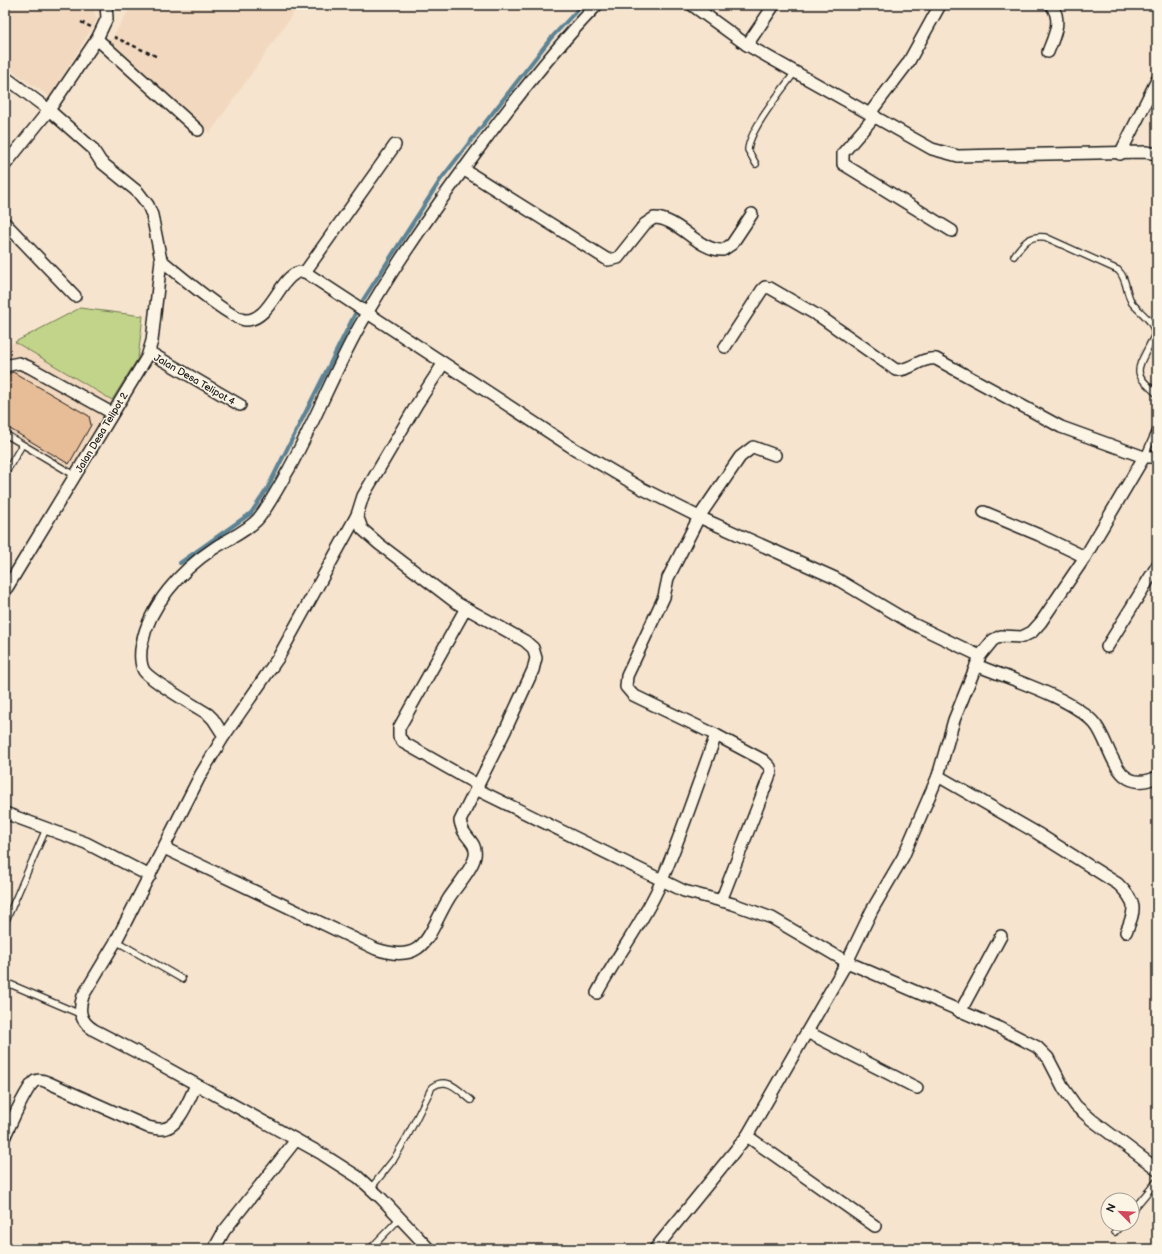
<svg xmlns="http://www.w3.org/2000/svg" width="1162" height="1254" font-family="'Balsamiq Sans',sans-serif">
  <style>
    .built { fill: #f2d8be }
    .green { fill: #c2d489; stroke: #6f7852 }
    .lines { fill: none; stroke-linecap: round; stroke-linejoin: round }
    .stream { stroke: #5a8395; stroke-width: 4 }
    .building { fill: #e7bd97; stroke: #1c1c1c }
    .service-casing { stroke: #1c1c1c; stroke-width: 8 }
    .minor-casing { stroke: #1c1c1c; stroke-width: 14 }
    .path { stroke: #1c1c1c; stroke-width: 2.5; stroke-dasharray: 4 3; stroke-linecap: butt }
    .service { stroke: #fcf5e5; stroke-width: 5.5 }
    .minor { stroke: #fcf5e5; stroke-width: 11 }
    .labels { text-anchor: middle; stroke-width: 3; stroke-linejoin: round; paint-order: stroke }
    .street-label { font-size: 10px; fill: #1c1c1c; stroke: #fcf5e5 }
  </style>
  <rect width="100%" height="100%" fill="#f6e4ce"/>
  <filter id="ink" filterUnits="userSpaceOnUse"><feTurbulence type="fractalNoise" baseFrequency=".025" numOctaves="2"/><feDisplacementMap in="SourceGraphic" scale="8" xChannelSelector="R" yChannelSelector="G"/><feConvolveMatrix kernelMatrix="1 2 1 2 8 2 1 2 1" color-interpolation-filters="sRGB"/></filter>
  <g filter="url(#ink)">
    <g class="built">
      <path d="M5,5H85L93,9L97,20L50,97L5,66Z"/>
      <path d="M126,5H299L210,133L109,43L129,10Z"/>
      <path d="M15,342L112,400L67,476L5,439V347Z"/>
    </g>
    <path class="green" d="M80,308L143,316L138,358L112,400L15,342Z"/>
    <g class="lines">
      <g class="stream">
        <path d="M363,300L441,179L551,38L582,5"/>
        <path d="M180,563L251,513L267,489L355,314"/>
      </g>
    </g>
    <path class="building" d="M13,372L89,416L91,425L69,464L5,426V375Z"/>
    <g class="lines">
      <g class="service-casing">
        <g id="service">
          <path d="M756,164L748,150C749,130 783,89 795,72"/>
          <path d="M1014,256C1023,243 1029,235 1045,237L1118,270C1128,280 1125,292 1132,303C1139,312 1156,322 1154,335C1154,338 1150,343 1149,346C1135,373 1134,373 1157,394"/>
          <path d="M5,434L74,475"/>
          <path d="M1144,457L1157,428"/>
          <path d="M5,474L22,445"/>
          <path d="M5,923L46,829"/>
          <path d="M116,941L182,979"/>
          <path d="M5,982L80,1014"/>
          <path d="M371,1188L394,1159L407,1137L432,1087C448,1076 458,1090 471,1100"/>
          <path d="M1132,1211L1157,1181"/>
          <path d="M1115,1232L1122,1224"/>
          <path d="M370,1249L400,1218"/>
        </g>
      </g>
      <g class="minor-casing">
        <g id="minor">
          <path d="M692,5L747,45L932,149L958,156L1146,152L1157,154"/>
          <path d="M97,39L198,130"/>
          <path d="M747,45L774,5"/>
          <path d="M1048,52C1054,36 1063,20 1051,5"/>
          <path d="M5,77L49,110L92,148L101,162L138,192L148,205L152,215L161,260L152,341L147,357L5,591"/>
          <path d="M870,113L908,63L940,5"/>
          <path d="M875,116L843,153V164L952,231"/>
          <path d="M1120,154L1157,80"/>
          <path d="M5,165L49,110L97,39L107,18L106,5"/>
          <path d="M463,169L608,260L618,258L645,224L654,218C679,218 698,251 723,250L732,244L752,214"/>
          <path d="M5,223L75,296"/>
          <path d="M161,260C176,272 231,320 246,320C273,320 281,268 305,272L573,448L641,488L699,517L835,578L911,623L980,656"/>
          <path d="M305,272L395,145"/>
          <path d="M725,347L762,290L765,287L770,288L822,318L896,370C911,371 920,357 936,359L1061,427L1144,457"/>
          <path d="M149,352L240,405"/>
          <path d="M5,366L19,363L29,367L112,413"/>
          <path d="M1157,457H1144L1085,557L1041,622L1032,632L1022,637L1001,636L993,640L980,656L954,720L938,776L903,857L872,910L847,962L1000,1028L1037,1047L1048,1058L1064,1089L1076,1106L1092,1120L1157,1169"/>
          <path d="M984,512L1039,535L1085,557"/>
          <path d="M357,515L278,658L224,736L201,774L116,941L83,996C78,1011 80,1021 94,1030L154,1061L322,1154L358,1177L381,1198L429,1249"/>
          <path d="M466,608L399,728V737L404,743L478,785"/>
          <path d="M1107,647L1157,566"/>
          <path d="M976,665C1009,679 1072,697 1095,724C1112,744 1114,797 1157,777"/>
          <path d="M716,735L763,760L770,767L771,772L721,901"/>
          <path d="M224,736L213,719L208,714C195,706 151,681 144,671C140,664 140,652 142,644C149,606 181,570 213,549C228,539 246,532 258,519C270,504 279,486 289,469C314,423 333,374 359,327C393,267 433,210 474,155C512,103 552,51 597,5"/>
          <path d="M938,776L1037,833L1118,884C1137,902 1136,909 1126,932"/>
          <path d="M476,789L684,891L733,904L772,918L847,962L747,1136L655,1249"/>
          <path d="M5,813L86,843L150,876"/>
          <path d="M164,848L376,949C427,966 428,932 449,898C456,887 473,868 475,856C477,845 469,840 464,832C462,829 461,825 460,821L505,731L533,670L536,658L533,648L525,641L455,602L379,544L362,529L357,515L363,496L417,404L443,364"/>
          <path d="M597,993C617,955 645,920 662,880C682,833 698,783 716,735L633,695L626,687L627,676L664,597L668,578L699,517L740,457L753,447L775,455"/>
          <path d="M960,1012L1001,936"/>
          <path d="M807,1032L917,1088"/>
          <path d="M5,1136C10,1125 27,1086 35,1081C39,1079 43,1080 47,1082L148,1127C152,1128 157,1129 161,1129C179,1129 189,1099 196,1085"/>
          <path d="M747,1136L875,1226"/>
          <path d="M214,1249L224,1231L296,1140"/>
        </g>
      </g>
      <g class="path">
        <path d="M81,22L91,27"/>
        <path d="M114,37L158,57"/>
      </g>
      <use href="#service" class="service"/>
      <use href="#minor" class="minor"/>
    </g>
  </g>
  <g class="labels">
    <g class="street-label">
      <text transform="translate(195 379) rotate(30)" y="4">Jalan Desa Telipot 4</text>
      <text transform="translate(101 432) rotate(-59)" y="4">Jalan Desa Telipot 2</text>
    </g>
  </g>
  <rect width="1162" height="1254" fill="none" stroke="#fcf5e5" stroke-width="20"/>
  <rect x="10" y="10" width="1142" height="1234" fill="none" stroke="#1c1c1c" stroke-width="1.5" filter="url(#ink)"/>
  <g transform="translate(1120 1212) rotate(294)"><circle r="19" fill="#fcf5e5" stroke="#a29e95"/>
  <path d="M0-3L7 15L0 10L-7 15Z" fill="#d1495b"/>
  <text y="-6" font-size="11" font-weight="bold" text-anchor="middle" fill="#1c1c1c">N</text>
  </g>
</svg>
